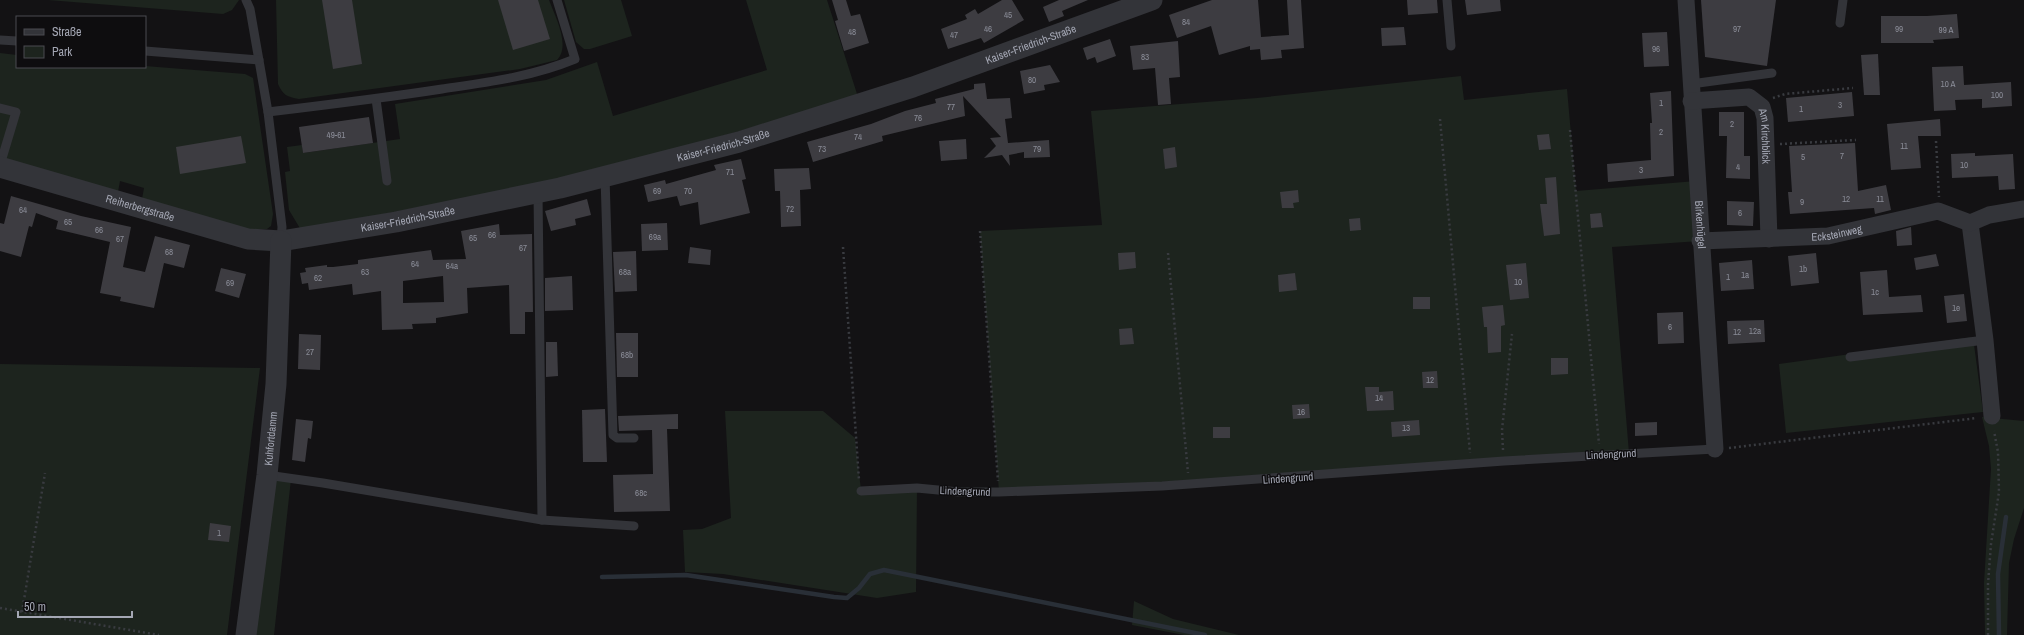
<svg xmlns="http://www.w3.org/2000/svg" width="2024" height="635" font-family="'Archivo Narrow',sans-serif">
  <style>
    .green { fill: #1d241e }
    .lines { fill: none; stroke-linecap: round; stroke-linejoin: round }
    .stream { stroke: #292f37; stroke-width: 4.5 }
    .building { fill: #3d3c41; fill-rule: evenodd }
    .path { stroke: #393b40; stroke-width: 2.5; stroke-dasharray: 2 3; stroke-linecap: butt }
    .service { stroke: #333439; stroke-width: 9 }
    .minor { stroke: #333439; stroke-width: 17 }
    .tertiary { stroke: #333439; stroke-width: 21 }
    .labels { text-anchor: middle; stroke-width: 3; stroke-linejoin: round; paint-order: stroke }
    .number-label { font-size: 9px; fill: #8a8c97 }
    .street-label { font-size: 11px; fill: #a4a7b4; stroke: #0e0d0f }
  </style>
  <rect width="100%" height="100%" fill="#131214"/>
  <g class="green">
    <path d="M48,0H239L232,10L223,14Z"/>
    <path d="M276,0H549C555,16 571,46 557,60L520,69L299,99C287,97 283,95 278,84Z"/>
    <path d="M564,0H621L632,36L590,49H584L576,42Z"/>
    <path d="M746,0H827L858,97L586,175L301,230L289,210L285,172L290,171L287,147L302,145L303,153L400,139L395,104L546,80L597,62L613,116L767,70Z"/>
    <path d="M0,53L17,55V67L145,66L245,74L253,78L273,214L271,226L267,229H246L142,199L144,188L120,181L118,192L0,159Z"/>
    <path d="M1461,76L1464,100L1567,89L1576,191L1696,181L1700,241L1612,247L1629,453L999,492L980,231L1102,225L1091,111L1257,98Z"/>
    <path d="M1973,337L1983,412L1786,433L1779,364Z"/>
    <path d="M0,364L260,368L227,635H0Z"/>
    <path d="M725,411H823L855,438L861,490L917,488L916,592L877,598L723,574L685,572L683,530L702,529L731,518Z"/>
    <path d="M1982,417L2024,421V508L2014,539L2009,563L2007,635H1985L1984,583L1991,469L1989,446Z"/>
    <path d="M271,477L291,479L274,635H249Z"/>
    <path d="M1134,601L1173,619L1239,635H1184L1132,625Z"/>
  </g>
  <g class="lines">
    <g class="stream">
      <path d="M602,577L686,575L834,597L847,598L859,588L870,574L884,570L1205,635"/>
      <path d="M1999,635L1998,574L2006,517"/>
    </g>
  </g>
  <g class="building">
    <path d="M322,0H352L362,64L333,69Z"/>
    <path d="M498,0H538L550,39L513,50Z"/>
    <path d="M832,0H846L851,16L860,14L869,43L844,51L835,21L838,20Z"/>
    <path d="M1002,0H1012L1024,20L984,43L981,38L948,49L941,29L967,19L965,15L975,9L978,14Z"/>
    <path d="M1059,0H1088L1062,11L1064,16L1049,22L1043,7Z"/>
    <path d="M1212,0H1258L1261,37L1289,35L1287,0H1301L1304,48L1281,50L1282,58L1261,60L1260,49L1250,50V46L1219,55L1211,26L1177,38L1169,15Z"/>
    <path d="M1407,0H1437L1438,13L1408,15Z"/>
    <path d="M1465,0H1500L1501,11L1467,15Z"/>
    <path d="M1701,0H1776L1767,66L1705,57Z"/>
    <path d="M1957,14L1959,38L1933,40L1934,43H1881V16H1927Z"/>
    <path d="M1404,27L1406,45L1382,46L1381,28Z"/>
    <path d="M1667,32L1669,66L1644,67L1642,33Z"/>
    <path d="M1110,39L1116,56L1097,63L1095,57L1087,60L1083,48Z"/>
    <path d="M1178,41L1180,77L1169,78L1171,104L1158,105L1155,68L1133,70L1130,46Z"/>
    <path d="M1878,54L1880,95H1864L1861,55Z"/>
    <path d="M1050,65L1060,82L1044,85L1045,90L1024,94L1020,71Z"/>
    <path d="M1963,66L1964,85L2011,82L2012,106L1982,108V99L1955,100L1956,110L1934,111L1932,67Z"/>
    <path d="M985,83L987,99L1010,98L1012,118L1005,119L1008,143L1049,140L1050,157L1024,158V152L1009,155L1010,166L1002,155L984,158L996,146L990,138L1001,137L963,96L965,116L882,136L883,141L813,162L807,142L871,124L905,111L936,103L935,99L974,89V84Z"/>
    <path d="M1671,91L1674,176L1608,182L1607,164L1651,160L1650,123H1652L1650,93Z"/>
    <path d="M1852,92L1854,116L1788,122L1786,98Z"/>
    <path d="M1719,112H1744V156H1750V179L1726,178L1727,136H1719Z"/>
    <path d="M369,117L373,143L303,153L299,127Z"/>
    <path d="M1940,119L1941,136H1918L1921,168L1891,170L1887,124Z"/>
    <path d="M1549,134L1551,149L1539,150L1537,135Z"/>
    <path d="M241,136L246,163L180,174L176,147Z"/>
    <path d="M966,139L967,159L941,161L939,141Z"/>
    <path d="M1855,143L1858,191L1886,185L1891,210L1875,214L1874,208L1790,214L1788,192H1792L1789,146Z"/>
    <path d="M1175,147L1177,167L1165,169L1163,149Z"/>
    <path d="M1975,153V156L2013,154L2015,189L1999,190L1998,176L1952,178L1951,154Z"/>
    <path d="M741,159L746,179L742,180L750,213L700,225L698,202L680,206L677,196L648,202L644,185L665,180L666,184L716,170L714,165Z"/>
    <path d="M809,168L811,189L800,190L801,226L781,227L780,191H775L774,169Z"/>
    <path d="M1556,177L1560,234L1544,236L1540,204H1547L1545,178Z"/>
    <path d="M1298,190L1299,202L1293,203L1294,208H1282L1280,192Z"/>
    <path d="M11,196L81,216L131,227L123,267L145,272L155,236L190,245L184,268L164,263L154,308L120,301L121,297L100,293L110,242L56,229L58,221L36,213L32,227L29,226L21,257L0,251V223L4,224Z"/>
    <path d="M587,199L591,215L575,219L576,225L551,231L545,211Z"/>
    <path d="M1727,201L1754,202L1753,226L1727,225Z"/>
    <path d="M1601,213L1603,227L1591,228L1590,214Z"/>
    <path d="M1360,218L1361,230L1350,231L1349,219Z"/>
    <path d="M667,223L668,250L642,251L641,224Z"/>
    <path d="M499,224L500,235L532,234L533,312H525V334H510L509,285L467,288L468,313L436,318V323L412,324L413,329L382,330L381,291L353,295L352,284L309,290L308,283L302,284L300,273L306,272L305,268L327,265V267H333L358,264V260L431,250L433,260L466,259L461,231ZM443,276L444,302L403,303V281Z"/>
    <path d="M1911,227L1912,245L1897,246L1896,231Z"/>
    <path d="M690,247L711,250L710,265L688,263Z"/>
    <path d="M636,251L637,291L615,292L613,252Z"/>
    <path d="M1135,252L1136,268L1119,270L1118,253Z"/>
    <path d="M1816,253L1819,283L1791,286L1788,256Z"/>
    <path d="M1936,254L1939,266L1916,270L1914,258Z"/>
    <path d="M1752,260L1754,289L1721,291L1719,263Z"/>
    <path d="M1526,263L1529,298L1510,300L1506,265Z"/>
    <path d="M221,268L246,274L239,298L215,291Z"/>
    <path d="M1887,270L1889,297L1921,295L1923,312L1863,315L1860,272Z"/>
    <path d="M1295,273L1297,290L1279,292L1278,275Z"/>
    <path d="M572,276L573,310L545,311V278Z"/>
    <path d="M1964,294L1967,321L1947,323L1944,296Z"/>
    <rect x="1413" y="297" width="17" height="12"/>
    <path d="M1503,305L1505,325L1501,326V352L1488,353L1487,327H1484L1482,307Z"/>
    <path d="M1683,312L1684,343L1658,344L1657,313Z"/>
    <path d="M1764,320L1765,342L1728,344L1727,321Z"/>
    <path d="M1132,328L1134,344L1120,345L1119,329Z"/>
    <path d="M616,333H638V377H617Z"/>
    <path d="M299,334L321,335L320,370L298,369Z"/>
    <path d="M546,342H557L558,376L546,377Z"/>
    <path d="M1551,358H1568V374L1551,375Z"/>
    <path d="M1437,371L1438,388H1423L1422,372Z"/>
    <path d="M1365,387H1379V392L1393,391L1394,410L1367,411Z"/>
    <path d="M1309,404L1310,418L1293,419L1292,405Z"/>
    <path d="M605,409L607,462H583L582,410Z"/>
    <path d="M678,414V429H667L670,511L614,512L613,475L653,474L652,430L619,431L618,416Z"/>
    <path d="M296,419L313,421L311,439L308,438L305,462L292,460Z"/>
    <path d="M1419,420L1420,435L1392,437L1391,422Z"/>
    <path d="M1657,422V435L1635,436V423Z"/>
    <rect x="1213" y="427" width="17" height="11"/>
    <path d="M210,523L231,526L229,542L208,540Z"/>
  </g>
  <g class="lines">
    <g class="path">
      <path d="M1773,98L1785,94L1853,88"/>
      <path d="M1440,119L1470,453"/>
      <path d="M1570,130L1599,444"/>
      <path d="M1936,141L1939,197"/>
      <path d="M1780,144L1856,140"/>
      <path d="M980,231L998,481"/>
      <path d="M843,247L859,480"/>
      <path d="M1168,253L1188,473"/>
      <path d="M1729,448L1977,418"/>
      <path d="M1503,450L1502,430L1512,334"/>
      <path d="M0,608L159,635"/>
      <path d="M22,612L45,473"/>
      <path d="M1988,635V584L1991,544L1999,492L1998,452L1994,431"/>
    </g>
    <g class="service">
      <path d="M246,0L250,9L268,112L282,227L281,241"/>
      <path d="M1447,0L1451,46"/>
      <path d="M1840,23L1843,0"/>
      <path d="M0,40L17,41"/>
      <path d="M145,51L259,60"/>
      <path d="M1691,84L1772,73"/>
      <path d="M376,99L387,181"/>
      <path d="M0,108L16,112L0,165"/>
      <path d="M268,112C326,105 384,98 442,89C489,82 531,77 575,59L557,0"/>
      <path d="M605,177L613,435L617,438H634"/>
      <path d="M538,193L542,520"/>
      <path d="M1850,357L1985,340"/>
      <path d="M267,475L323,483L542,520L634,526"/>
      <path d="M861,491L917,488L959,492H999L1162,486L1504,461L1715,449"/>
    </g>
    <g class="minor">
      <path id="s1" d="M1686,0L1715,449"/>
      <path id="s2" d="M1691,101L1749,97L1762,107L1765,118L1769,239"/>
      <path d="M1970,223L1985,340L1992,416"/>
      <path id="s3" d="M1700,241L1828,236L1938,211L1970,223L1989,215L2024,209"/>
    </g>
    <g class="tertiary">
      <path id="s4" d="M0,167L248,239L281,241L396,222L560,188L739,142L913,87L1152,0"/>
      <path id="s5" d="M246,635L267,475L276,384L281,241"/>
    </g>
  </g>
  <g class="labels">
    <g class="number-label">
      <text x="1008" y="18">45</text>
      <text x="1186" y="25">84</text>
      <text x="988" y="32">46</text>
      <text x="1737" y="32">97</text>
      <text x="1899" y="32">99</text>
      <text x="1946" y="33">99 A</text>
      <text x="852" y="35">48</text>
      <text x="954" y="38">47</text>
      <text x="1656" y="52">96</text>
      <text x="1145" y="60">83</text>
      <text x="1032" y="83">80</text>
      <text x="1948" y="87">10 A</text>
      <text x="1997" y="98">100</text>
      <text x="1661" y="106">1</text>
      <text x="1840" y="108">3</text>
      <text x="951" y="110">77</text>
      <text x="1801" y="112">1</text>
      <text x="918" y="121">76</text>
      <text x="1732" y="127">2</text>
      <text x="1661" y="135">2</text>
      <text x="336" y="138">49-61</text>
      <text x="858" y="140">74</text>
      <text x="1904" y="149">11</text>
      <text x="822" y="152">73</text>
      <text x="1037" y="152">79</text>
      <text x="1842" y="159">7</text>
      <text x="1803" y="160">5</text>
      <text x="1964" y="168">10</text>
      <text x="1738" y="170">4</text>
      <text x="1641" y="173">3</text>
      <text x="730" y="175">71</text>
      <text x="657" y="194">69</text>
      <text x="688" y="194">70</text>
      <text x="1846" y="202">12</text>
      <text x="1880" y="202">11</text>
      <text x="1802" y="205">9</text>
      <text x="790" y="212">72</text>
      <text x="23" y="213">64</text>
      <text x="1740" y="216">6</text>
      <text x="68" y="225">65</text>
      <text x="99" y="233">66</text>
      <text x="492" y="238">66</text>
      <text x="655" y="240">69a</text>
      <text x="473" y="241">65</text>
      <text x="120" y="242">67</text>
      <text x="523" y="251">67</text>
      <text x="169" y="255">68</text>
      <text x="415" y="267">64</text>
      <text x="452" y="269">64a</text>
      <text x="1803" y="272">1b</text>
      <text x="365" y="275">63</text>
      <text x="625" y="275">68a</text>
      <text x="1745" y="278">1a</text>
      <text x="1728" y="280">1</text>
      <text x="318" y="281">62</text>
      <text x="1518" y="285">10</text>
      <text x="230" y="286">69</text>
      <text x="1875" y="295">1c</text>
      <text x="1956" y="311">1e</text>
      <text x="1670" y="330">6</text>
      <text x="1755" y="334">12a</text>
      <text x="1737" y="335">12</text>
      <text x="310" y="355">27</text>
      <text x="627" y="358">68b</text>
      <text x="1430" y="383">12</text>
      <text x="1379" y="401">14</text>
      <text x="1301" y="415">16</text>
      <text x="1406" y="431">13</text>
      <text x="641" y="496">68c</text>
      <text x="219" y="536">1</text>
    </g>
    <g class="street-label">
      <text dy="4" stroke="none"><textPath href="#s4" startOffset="1068">Kaiser-Friedrich-Straße</textPath></text>
      <text dy="4" stroke="none"><textPath href="#s2" startOffset="104">Am Kirchblick</textPath></text>
      <text dy="4" stroke="none"><textPath href="#s4" startOffset="744">Kaiser-Friedrich-Straße</textPath></text>
      <text dy="4" stroke="none"><textPath href="#s4" startOffset="146">Reiherbergstraße</textPath></text>
      <text dy="4" stroke="none"><textPath href="#s4" startOffset="420">Kaiser-Friedrich-Straße</textPath></text>
      <text dy="4" stroke="none"><textPath href="#s1" startOffset="225">Birkenhügel</textPath></text>
      <text dy="4" stroke="none"><textPath href="#s3" startOffset="137">Ecksteinweg</textPath></text>
      <text dy="4" stroke="none"><textPath href="#s5" startOffset="198">Kuhfortdamm</textPath></text>
      <text transform="translate(1611 454) rotate(-3)" y="4">Lindengrund</text>
      <text transform="translate(1288 478) rotate(-4)" y="4">Lindengrund</text>
      <text transform="translate(965 491) rotate(2)" y="4">Lindengrund</text>
    </g>
  </g>
  <rect x="16" y="16" width="130" height="52" fill="#0e0d0f" stroke="#4a4b51"/>
  <rect x="24" y="29" width="20" height="6" fill="#333439" stroke="#4a4b51"/>
  <text x="52" y="36" font-size="12" fill="#a4a7b4">Straße</text>
  <rect x="24" y="46" width="20" height="12" fill="#1d241e" stroke="#4a4b51"/>
  <text x="52" y="56" font-size="12" fill="#a4a7b4">Park</text>
  <path d="M18 611v6h114v-6" fill="none" stroke="#a4a7b4" stroke-width="2"/>
  <text x="24" y="611" font-size="12" fill="#a4a7b4" stroke="#0e0d0f" stroke-width="3" paint-order="stroke">50 m</text>
</svg>
